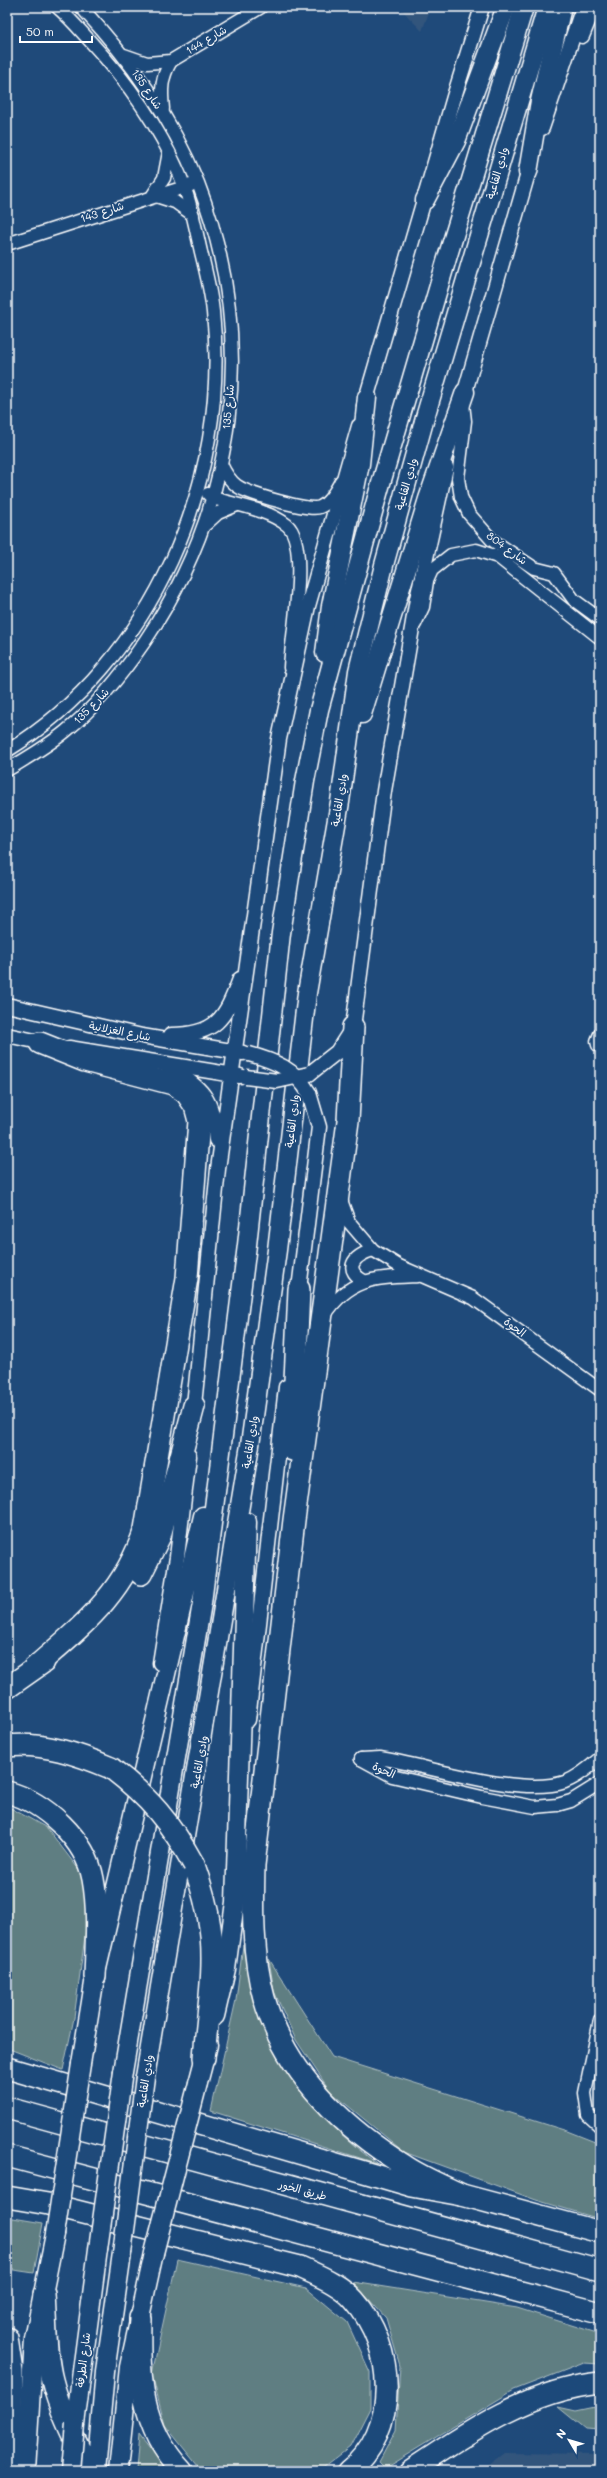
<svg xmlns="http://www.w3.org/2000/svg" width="607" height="2478" font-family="Mali,'Playpen Sans Arabic',sans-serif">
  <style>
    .built { fill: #32547c }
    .green { fill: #5e7e82; stroke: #aebec0 }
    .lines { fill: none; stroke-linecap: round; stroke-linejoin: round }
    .minor-casing { stroke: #fff; stroke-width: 15 }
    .tertiary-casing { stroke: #fff; stroke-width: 17 }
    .primary-casing { stroke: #fff; stroke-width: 21 }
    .motorway-casing { stroke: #fff; stroke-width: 24 }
    .minor { stroke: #1f4a7a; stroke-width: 12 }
    .tertiary { stroke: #1f4a7a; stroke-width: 14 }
    .primary { stroke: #1f4a7a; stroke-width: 18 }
    .motorway { stroke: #1f4a7a; stroke-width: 21 }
    .tertiary-bridge-casing { stroke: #fff; stroke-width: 17; stroke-linecap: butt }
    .primary-bridge-casing { stroke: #fff; stroke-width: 21; stroke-linecap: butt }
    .motorway-bridge-casing { stroke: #fff; stroke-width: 24; stroke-linecap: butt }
    .tertiary-bridge { stroke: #1f4a7a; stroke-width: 14 }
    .primary-bridge { stroke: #1f4a7a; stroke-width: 18 }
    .motorway-bridge { stroke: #1f4a7a; stroke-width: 21 }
    .labels { text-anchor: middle; stroke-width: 3.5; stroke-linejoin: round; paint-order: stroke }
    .street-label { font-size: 11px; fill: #fff; stroke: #1f4a7a }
  </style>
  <rect width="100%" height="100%" fill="#1f4a7a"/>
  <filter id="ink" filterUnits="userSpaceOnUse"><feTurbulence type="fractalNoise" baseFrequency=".025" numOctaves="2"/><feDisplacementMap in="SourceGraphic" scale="8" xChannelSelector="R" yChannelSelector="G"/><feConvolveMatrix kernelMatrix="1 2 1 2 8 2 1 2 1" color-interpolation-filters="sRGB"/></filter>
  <g filter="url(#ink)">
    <g class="built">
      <path d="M399,7H431L422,31Z"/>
      <path d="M504,2453L600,2454V2471H480Z"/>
    </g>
    <g class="green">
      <path d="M7,1806L47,1828L80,1871L89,1906L74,2018L63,2070L7,2048Z"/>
      <path d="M243,1945C248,1974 252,2005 265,2031C292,2089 327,2125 376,2163L211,2111L236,2000Z"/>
      <path d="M269,1959L332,2057L567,2131L600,2144V2219L536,2200L404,2152L330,2091L296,2040L274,1991Z"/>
      <path d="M7,2217L43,2223L34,2273L7,2269Z"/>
      <path d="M177,2259L306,2288L347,2322L370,2372V2408L350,2447L319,2471H202L165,2425L152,2374Z"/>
      <path d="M353,2282L517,2308L600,2334V2364L584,2363L514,2390L385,2468L379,2462L396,2430L400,2366L386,2318Z"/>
      <path d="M600,2406V2430L585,2429L558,2407L576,2411Z"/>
      <path d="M139,2434L168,2471H136Z"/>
    </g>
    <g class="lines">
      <g class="minor-casing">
        <g id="minor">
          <path d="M124,55L147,63L171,61L261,7"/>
          <path d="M163,109C161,90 161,78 171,61"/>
          <path d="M169,152L164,178L153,195L175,202L193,215"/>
          <path d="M7,244L191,185"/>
          <path d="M463,404L465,421L458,478L461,497L469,514L492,540L534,568L554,573L574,600L600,619"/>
          <path d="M221,464C225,473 229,480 237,486C247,493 309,512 320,507C330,503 336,490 341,481"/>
          <path d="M208,494L213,498C236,505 267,509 287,525C310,544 291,637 290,668"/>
          <path d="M206,524L218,513L237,505"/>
          <path d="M415,624L423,607L427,581L432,570L451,555L476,550L498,557L600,638"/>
          <path d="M7,751C153,661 231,480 213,312C211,292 206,272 201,252C195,226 190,198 179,173C158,125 126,80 90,41C80,30 69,17 57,7"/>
          <path d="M7,770C27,758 48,746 66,731C97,706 123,673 145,641C237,504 258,338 198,183C171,116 130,60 81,7"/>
          <path d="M598,1045L597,1041L600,1034"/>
          <path d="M341,1200L349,1222L373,1250L399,1266L473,1298L600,1390"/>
          <path d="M366,1282C342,1270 353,1256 373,1250"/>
          <path d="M325,1315C350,1277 375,1278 418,1276"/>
          <path d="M361,1759L392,1776L482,1797L535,1807L557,1805L571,1801L600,1783"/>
          <path d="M361,1759L380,1758C430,1766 519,1797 565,1782C578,1777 590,1767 600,1758"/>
          <path d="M600,2020L585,2093L588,2115L600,2126"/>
        </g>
      </g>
      <g class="tertiary-casing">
        <g id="tertiary">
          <path d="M582,36L594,7"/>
          <path d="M542,128L583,7"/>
          <path d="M462,402L531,163"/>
          <path d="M364,406L454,97L482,7"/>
          <path d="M7,1005L142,1036L243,1053"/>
          <path d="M7,1035L49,1044"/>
          <path d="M171,1035C216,1035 225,1019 240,979"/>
          <path d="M69,1048L240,1076"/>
          <path d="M167,1066C203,1090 212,1095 216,1140"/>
          <path d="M309,1074L337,1052L353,1027L384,791L417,599L446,467"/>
          <path d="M298,1297L319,1127L309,1093"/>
          <path d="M193,1415L218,1169L279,739L308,606L359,426"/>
          <path d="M160,1663L177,1557L189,1456"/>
          <path d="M248,1720L286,1387"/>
        </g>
      </g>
      <g class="primary-casing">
        <g id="primary">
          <path d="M528,172L540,101L562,7"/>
          <path d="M425,200L456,141L506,7"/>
          <path d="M325,653L331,606L360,464L367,397"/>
          <path d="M362,714L428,499L465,392"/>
          <path d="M215,2016L226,1969L235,1902L247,1522"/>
          <path d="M81,2064L95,1977L203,1516"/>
          <path d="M123,2072L202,1603L247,1245L281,933L305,781L319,710L379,490L448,255L524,7"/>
          <path d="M145,2077L250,1445L277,1250L307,993L340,802L358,671L384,565L426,414L547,7"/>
          <path d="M198,2083L208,2045"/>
          <path d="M75,2424L98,2249"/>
          <path d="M26,2471L34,2339L55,2234"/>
          <path d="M96,2471L105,2372L122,2253"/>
          <path d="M118,2471L129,2367L154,2253"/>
        </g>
      </g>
      <g class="motorway-casing">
        <g id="motorway">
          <path d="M353,1027L348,1121L294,1520L254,1865C253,1909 252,1955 264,1998C285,2072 341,2126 405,2166C423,2178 443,2186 462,2195"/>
          <path d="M292,1450L299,1289"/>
          <path d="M141,1574L160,1536L194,1406"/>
          <path d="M33,1669C83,1625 123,1595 145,1529L187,1278L199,1121L195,1106L186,1093L173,1084L85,1061L40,1043"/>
          <path d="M7,1688L44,1662"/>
          <path d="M7,1746C43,1742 78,1754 111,1768"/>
          <path d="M7,1792C45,1802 86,1840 93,1879C99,1912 96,1944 95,1977"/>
          <path d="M194,1865C201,1885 207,1905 210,1927C216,1969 207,2015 204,2058"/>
          <path d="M7,2068L412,2186L462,2195L600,2232"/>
          <path d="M7,2108L600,2270"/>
          <path d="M7,2156L600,2313"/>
          <path d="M7,2197L48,2204L300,2267C319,2276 340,2284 354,2300C396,2347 400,2431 348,2471"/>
          <path d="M44,2294C46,2323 45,2353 52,2380C60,2412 76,2442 90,2471"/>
          <path d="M140,2318C139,2376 140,2427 182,2471"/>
          <path d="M7,2338L12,2372L10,2471"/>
          <path d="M410,2471C468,2432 529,2390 600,2383"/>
        </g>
      </g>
      <use href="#minor" class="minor"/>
      <use href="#tertiary" class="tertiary"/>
      <use href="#primary" class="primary"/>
      <use href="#motorway" class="motorway"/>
      <g class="tertiary-bridge-casing">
        <g id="tertiary-bridge">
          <path d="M249,1054C275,1061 295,1069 309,1093"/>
          <path d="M246,1077L277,1081L309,1074"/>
        </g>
      </g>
      <g class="primary-bridge-casing">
        <g id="primary-bridge">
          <path d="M55,2234L81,2064"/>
          <path d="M98,2249L123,2072"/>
          <path d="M122,2253L145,2077"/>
          <path d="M154,2253L198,2083"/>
          <path d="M71,2471L75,2424"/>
        </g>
      </g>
      <g class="motorway-bridge-casing">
        <path id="motorway-bridge" d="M111,1768C149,1797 171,1823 194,1865"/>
      </g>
      <use href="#tertiary-bridge" class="tertiary-bridge"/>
      <use href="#primary-bridge" class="primary-bridge"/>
      <use href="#motorway-bridge" class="motorway-bridge"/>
    </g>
  </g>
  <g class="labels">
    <g class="street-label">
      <text transform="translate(206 40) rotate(-31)" y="4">شارع 144</text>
      <text transform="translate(147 89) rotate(56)" y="4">شارع 135</text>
      <text transform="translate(497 173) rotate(-74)" y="4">وادي القاعية</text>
      <text transform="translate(102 212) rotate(-18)" y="4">شارع 143</text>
      <text transform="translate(228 407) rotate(-85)" y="4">شارع 135</text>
      <text transform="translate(406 484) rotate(-74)" y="4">وادي القاعية</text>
      <text transform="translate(507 548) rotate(36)" y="4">شارع 804</text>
      <text transform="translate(91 706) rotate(-46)" y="4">شارع 135</text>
      <text transform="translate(339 800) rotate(-81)" y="4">وادي القاعية</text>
      <text transform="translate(120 1031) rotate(11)" y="4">شارع الغزلانية</text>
      <text transform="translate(292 1121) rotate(-83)" y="4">وادي القاعية</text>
      <text transform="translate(515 1327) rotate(37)" y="4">الحوة</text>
      <text transform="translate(250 1442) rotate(-81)" y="4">وادي القاعية</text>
      <text transform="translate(199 1762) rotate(-80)" y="4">وادي القاعية</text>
      <text transform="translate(384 1770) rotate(24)" y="4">الحوة</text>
      <text transform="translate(145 2081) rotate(-81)" y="4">وادي القاعية</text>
      <text transform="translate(303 2190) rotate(15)" y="4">طريق الخور</text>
      <text transform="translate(83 2360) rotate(-83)" y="4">شارع الطرفة</text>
    </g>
  </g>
  <rect width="607" height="2478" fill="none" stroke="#1f4a7a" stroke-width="24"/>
  <rect x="12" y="12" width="583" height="2454" fill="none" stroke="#fff" stroke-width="1.5" filter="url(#ink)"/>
  <g transform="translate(569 2440) rotate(308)" stroke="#1f4a7a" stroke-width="3" paint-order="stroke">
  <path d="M0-3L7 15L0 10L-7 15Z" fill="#ffffff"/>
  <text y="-6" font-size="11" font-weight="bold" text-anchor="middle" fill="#ffffff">N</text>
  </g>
  <path d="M20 36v6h72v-6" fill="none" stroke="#ffffff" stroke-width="2"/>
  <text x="26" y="36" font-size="12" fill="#ffffff" stroke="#1f4a7a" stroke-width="3" paint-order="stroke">50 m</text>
</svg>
